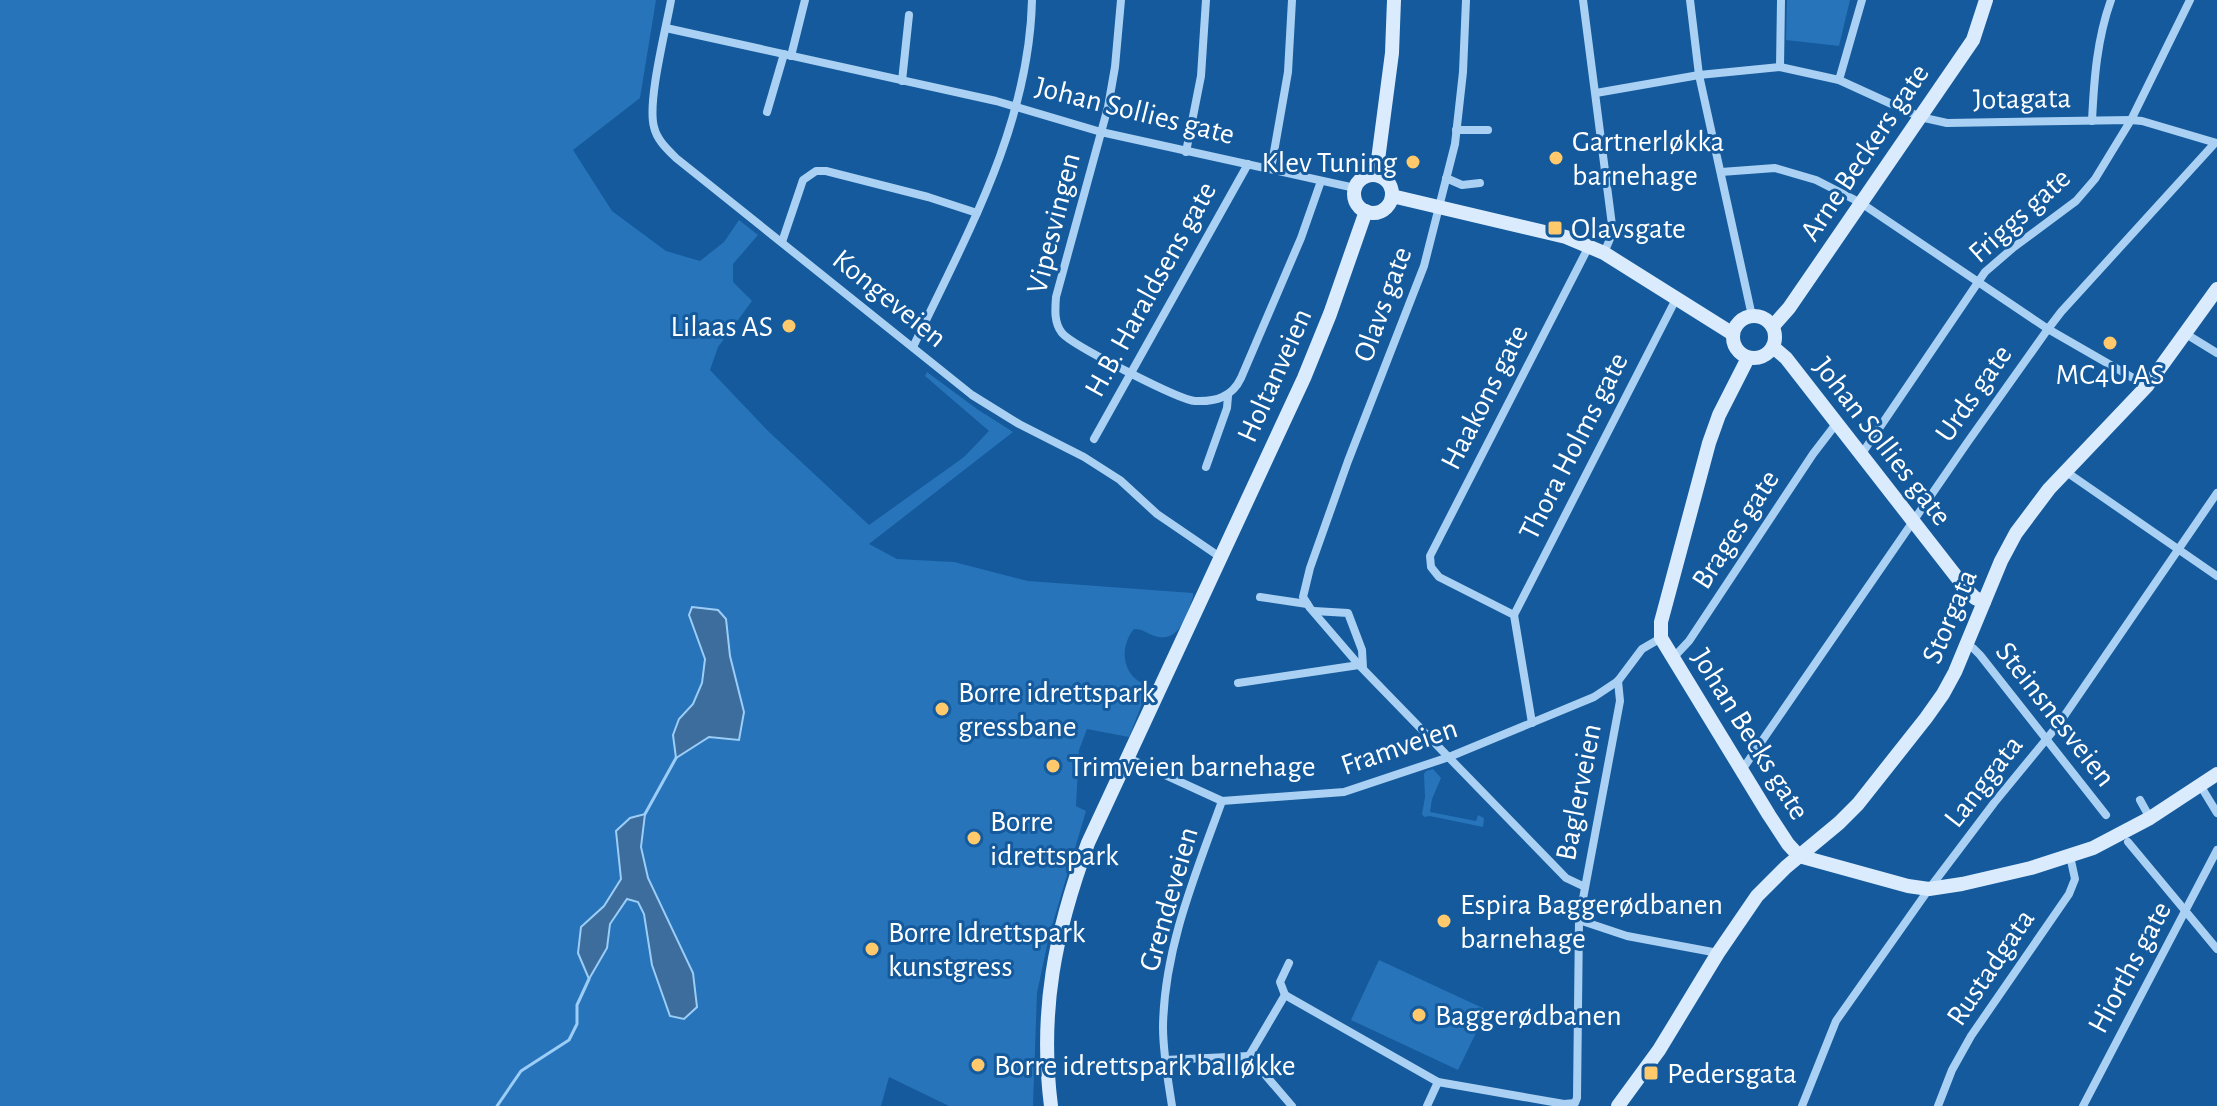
<svg xmlns="http://www.w3.org/2000/svg" width="2217" height="1106" font-family="'Alegreya Sans',sans-serif">
  <style>
    .green { fill: #2774ba }
    .water { fill: #3c6d9d; stroke: #9ccdf6; stroke-width: 2 }
    .lines { fill: none; stroke-linecap: round; stroke-linejoin: round }
    .stream { stroke: #9ccdf6; stroke-width: 3 }
    .street { stroke: #aad1f3; stroke-width: 8 }
    .secondary { stroke: #d9ebfd; stroke-width: 14 }
    .poi-dot { fill: #ffc96c; stroke: #145a9c; stroke-width: 3 }
    .labels { text-anchor: middle; stroke-width: 6; stroke-linejoin: round; paint-order: stroke }
    .street-label { font-size: 30px; fill: #fff; stroke: #145a9c }
    .poi-label { font-size: 30px; fill: #fff; stroke: #145a9c; text-anchor: start }
  </style>
  <rect width="100%" height="100%" fill="#145a9c"/>
  <g class="green">
    <path d="M0,0H656L640,98L573,150L612,211L666,251L700,261L724,242L739,220L758,235L733,264V282L752,301L718,347L710,370L767,430L869,525L964,457L989,431L925,376L927,372L977,409L1013,432L869,544L897,559L954,562L1028,581L1193,593V597C1186,616 1179,646 1152,635C1144,632 1143,629 1134,629C1119,647 1122,675 1144,684L1147,691L1129,737L1087,729L1079,750L1076,806L1086,811L1049,936L1037,993L1033,1106H949L889,1077L881,1106H0Z"/>
    <path d="M1787,0H1850L1839,46L1786,40Z"/>
    <path d="M1433,769L1441,778L1432,799L1430,812L1476,821L1478,815L1484,818L1483,827L1430,816L1424,817L1422,814L1425,797L1424,774L1426,771Z"/>
    <path d="M1379,960L1487,1010L1458,1070L1351,1020Z"/>
  </g>
  <g class="water">
    <path d="M692,607L718,610L726,619L730,656L744,712L739,740L709,737L676,758L673,735L679,719L693,704L702,683L705,659L689,615Z"/>
    <path d="M645,814L641,847L648,878L693,973L697,1007L684,1019L670,1016L652,965L644,914L638,902L627,899L610,924L607,948L589,979L578,953L581,927L604,906L621,879L616,831L630,818Z"/>
  </g>
  <g class="lines">
    <g class="stream">
      <path d="M645,814L676,758"/>
      <path d="M497,1106L521,1071L569,1040L577,1024V1005L589,979"/>
    </g>
    <g class="street">
      <path d="M671,0C666,29 647,102 654,127C657,140 667,149 676,158L972,395L1019,424L1084,457L1120,480L1157,514L1220,557"/>
      <path d="M1121,0L1115,67L1108,107L1056,297C1055,310 1054,323 1062,333C1072,345 1179,400 1195,401C1216,402 1232,397 1241,378L1301,238L1321,181"/>
      <path d="M1466,0L1463,72L1455,144L1424,266L1348,461L1310,568L1303,597L1310,608L1359,665L1566,878L1585,887"/>
      <path d="M1583,0L1612,225V234L1604,253"/>
      <path d="M1690,0L1699,75L1752,316"/>
      <path d="M666,28L996,101L1101,132L1355,188"/>
      <path d="M791,56L805,0"/>
      <path d="M1780,67L1781,0"/>
      <path d="M1839,80L1862,0"/>
      <path d="M902,81L909,15"/>
      <path d="M1596,93L1699,75L1780,67L1839,80L1920,117L1947,123L2131,120L2142,121L2216,143"/>
      <path d="M767,112L784,54"/>
      <path d="M2092,121C2094,79 2097,39 2111,0"/>
      <path d="M1456,130H1488"/>
      <path d="M1186,152L1201,76L1206,0"/>
      <path d="M1271,169L1288,72L1292,0"/>
      <path d="M1721,172L1775,168L1816,180L1861,203L2048,329L2147,386"/>
      <path d="M1446,178L1462,185L1480,183"/>
      <path d="M782,242L803,180L816,171H826L928,197L977,213"/>
      <path d="M2186,334L2217,353"/>
      <path d="M913,347C966,236 1029,126 1032,0"/>
      <path d="M1094,439L1248,164"/>
      <path d="M1861,455L1985,272L2014,247L2076,201L2095,179L2131,120L2190,0"/>
      <path d="M1206,467L1227,408L1228,396"/>
      <path d="M2065,471L2217,576"/>
      <path d="M1260,597L1307,604"/>
      <path d="M1314,611L1348,613L1362,650L1363,668"/>
      <path d="M1514,615L1676,299"/>
      <path d="M1966,646L1973,648L1980,655L2106,815"/>
      <path d="M1673,658L1689,641L1813,454L1836,424"/>
      <path d="M1238,683L1359,665"/>
      <path d="M1532,723L1514,615L1439,577L1431,567L1430,556L1589,246"/>
      <path d="M1128,758L1222,801L1344,792L1449,757L1594,697L1618,681L1642,649L1661,638"/>
      <path d="M1742,770L1967,443L2048,329L2061,312L2215,143"/>
      <path d="M2200,785L2217,813"/>
      <path d="M2140,800L2150,818"/>
      <path d="M2128,842L2217,949"/>
      <path d="M1579,920L1627,936L1718,953"/>
      <path d="M1285,995L1438,1082L1564,1104L1575,1103L1577,1098L1579,920L1620,701L1618,681"/>
      <path d="M1285,995L1280,982L1289,963"/>
      <path d="M1249,1056L1285,995"/>
      <path d="M1249,1056L1292,1106"/>
      <path d="M1165,1060L1249,1056"/>
      <path d="M1172,1106C1168,1080 1163,1053 1163,1027C1164,948 1196,873 1222,801"/>
      <path d="M1427,1106L1438,1082"/>
      <path d="M1802,1106L1836,1021L1929,889L1994,803L2058,725L2217,493"/>
      <path d="M1938,1106L1952,1070L1971,1036L2069,894L2075,879L2070,856"/>
      <path d="M2083,1106L2217,850"/>
    </g>
    <g class="secondary">
      <path d="M1376,175L1392,53L1394,0"/>
      <circle cx="1373" cy="194" r="19"/>
      <path d="M1392,196L1566,237L1604,253L1733,334"/>
      <circle cx="1754" cy="337" r="21"/>
      <path d="M1773,326L1789,308L1973,40L1986,0"/>
      <path d="M1773,347L1786,358L1966,589L1975,598L1984,602"/>
      <path d="M1748,358L1719,415L1709,443L1661,622V638L1769,815L1788,844L1799,856L1908,886L1929,889L1962,884L2031,868L2093,848L2150,818L2217,774"/>
      <path d="M1051,1106C1039,1011 1055,932 1088,843L1304,378L1330,314L1366,211"/>
      <path d="M1618,1106L1659,1050L1718,953L1757,896L1786,867L1839,823L1858,804L1926,718L1943,694L1955,672L2001,561L2016,533L2049,489L2147,386L2217,289"/>
    </g>
  </g>
  <g class="poi-dot">
    <circle cx="1556" cy="158" r="8"/>
    <circle cx="1413" cy="162" r="8"/>
    <rect x="1547" y="220" width="16" height="16" rx="4"/>
    <circle cx="789" cy="326" r="8"/>
    <circle cx="2110" cy="343" r="8"/>
    <circle cx="942" cy="709" r="8"/>
    <circle cx="1053" cy="766" r="8"/>
    <circle cx="974" cy="838" r="8"/>
    <circle cx="1444" cy="921" r="8"/>
    <circle cx="872" cy="949" r="8"/>
    <circle cx="1419" cy="1015" r="8"/>
    <circle cx="978" cy="1065" r="8"/>
    <rect x="1643" y="1065" width="16" height="16" rx="4"/>
  </g>
  <g class="labels">
    <g class="street-label">
      <text transform="translate(2022 98) rotate(-1)" y="10">Jotagata</text>
      <text transform="translate(1135 110) rotate(14)" y="10">Johan Sollies gate</text>
      <text transform="translate(1864 152) rotate(-56)" y="10">Arne Beckers gate</text>
      <text transform="translate(2019 215) rotate(-42)" y="10">Friggs gate</text>
      <text transform="translate(1053 223) rotate(-76)" y="10">Vipesvingen</text>
      <text transform="translate(1150 289) rotate(-61)" y="10">H.B. Haraldsens gate</text>
      <text transform="translate(890 298) rotate(39)" y="10">Kongeveien</text>
      <text transform="translate(1382 304) rotate(-70)" y="10">Olavs gate</text>
      <text transform="translate(1274 375) rotate(-66)" y="10">Holtanveien</text>
      <text transform="translate(1973 393) rotate(-55)" y="10">Urds gate</text>
      <text transform="translate(1484 397) rotate(-63)" y="10">Haakons gate</text>
      <text transform="translate(1883 441) rotate(52)" y="10">Johan Sollies gate</text>
      <text transform="translate(1573 446) rotate(-63)" y="10">Thora Holms gate</text>
      <text transform="translate(1735 529) rotate(-57)" y="10">Brages gate</text>
      <text transform="translate(1949 616) rotate(-67)" y="10">Storgata</text>
      <text transform="translate(2056 714) rotate(52)" y="10">Steinsnesveien</text>
      <text transform="translate(1751 734) rotate(58)" y="10">Johan Becks gate</text>
      <text transform="translate(1399 746) rotate(-19)" y="10">Framveien</text>
      <text transform="translate(1983 781) rotate(-52)" y="10">Langgata</text>
      <text transform="translate(1578 792) rotate(-79)" y="10">Baglerveien</text>
      <text transform="translate(1168 899) rotate(-74)" y="10">Grendeveien</text>
      <text transform="translate(1990 967) rotate(-56)" y="10">Rustadgata</text>
      <text transform="translate(2129 967) rotate(-62)" y="10">Hiorths gate</text>
    </g>
    <g class="poi-label">
      <text x="1572" y="151">Gartnerløkka<tspan x="1572" dy="34">barnehage</tspan></text>
      <text x="1397" y="172" text-anchor="end">Klev Tuning</text>
      <text x="1571" y="238">Olavsgate</text>
      <text x="773" y="336" text-anchor="end">Lilaas AS</text>
      <text x="2110" y="384" text-anchor="middle">MC4U AS</text>
      <text x="958" y="702">Borre idrettspark<tspan x="958" dy="34">gressbane</tspan></text>
      <text x="1069" y="776">Trimveien barnehage</text>
      <text x="990" y="831">Borre<tspan x="990" dy="34">idrettspark</tspan></text>
      <text x="1460" y="914">Espira Baggerødbanen<tspan x="1460" dy="34">barnehage</tspan></text>
      <text x="888" y="942">Borre Idrettspark<tspan x="888" dy="34">kunstgress</tspan></text>
      <text x="1435" y="1025">Baggerødbanen</text>
      <text x="994" y="1075">Borre idrettspark balløkke</text>
      <text x="1667" y="1083">Pedersgata</text>
    </g>
  </g>
</svg>
